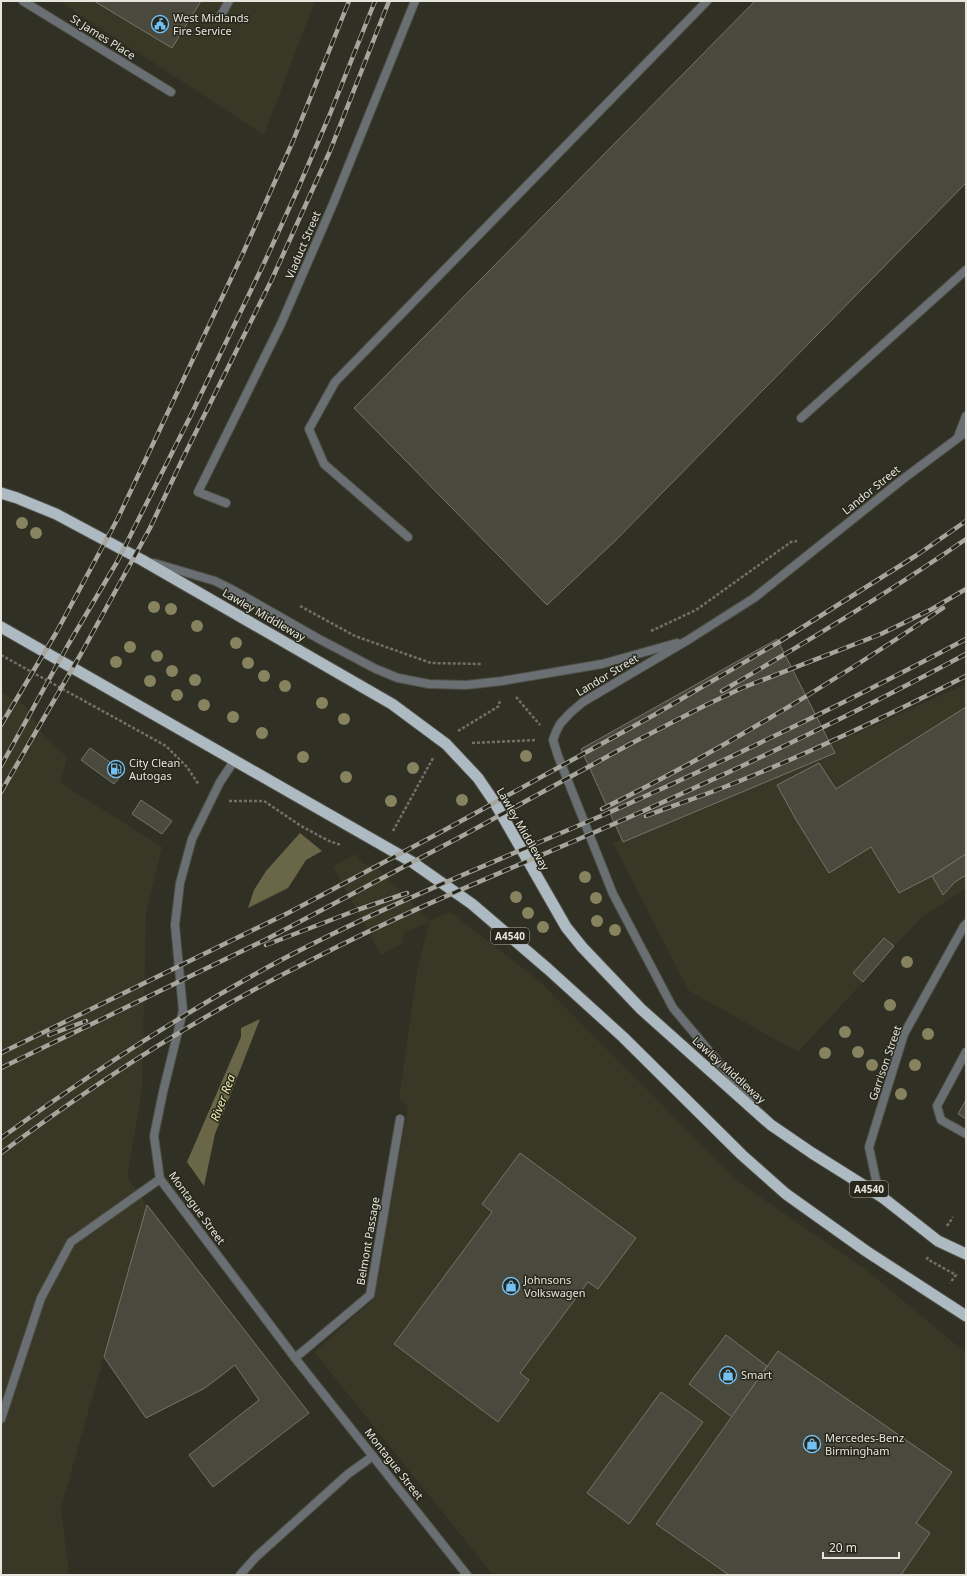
<svg xmlns="http://www.w3.org/2000/svg" width="967" height="1576" font-family="'Noto Sans',sans-serif">
  <style>
    .built { fill: #393826 }
    .water { fill: #696747 }
    .building { fill: #4a493d; stroke: #757467 }
    .lines { fill: none; stroke-linecap: round; stroke-linejoin: round }
    .service-casing { stroke: #4e4d43; stroke-width: 10 }
    .minor-casing { stroke: #4e4d43; stroke-width: 10 }
    .trunk-casing { stroke: #4e4d43; stroke-width: 13 }
    .path { stroke: #727168; stroke-width: 2.5; stroke-dasharray: 3 2; stroke-linecap: butt }
    .service { stroke: #696f73; stroke-width: 8 }
    .minor { stroke: #696f73; stroke-width: 8 }
    .trunk { stroke: #aebac2; stroke-width: 11 }
    .rail-casing { stroke: #a6a69e; stroke-width: 4.5 }
    .rail { stroke: #27271b; stroke-width: 3; stroke-dasharray: 9; stroke-linecap: butt }
    .tree { fill: #86835e }
    .labels { text-anchor: middle; stroke-width: 3; stroke-linejoin: round; paint-order: stroke }
    .shield { fill: #27271b; stroke: #acaca4; stroke-width: 1 }
    .shield-label { font-size: 10px; font-weight: bold; fill: #e5e5de }
    .poi-label { font-size: 11px; fill: #e5e5de; stroke: #27271b; text-anchor: start }
    .street-label { font-size: 11px; fill: #e5e5de; stroke: #27271b }
    .water-label { font-size: 12px; font-style: italic; fill: #ebe8ac; stroke: #27271b }
  </style>
  <rect width="100%" height="100%" fill="#313025"/>
  <g class="built">
    <path d="M59,1H315L264,135Z"/>
    <path d="M966,684V888L922,917L894,946L863,982L798,1052L689,991L613,843Z"/>
    <path d="M1,692L25,706L44,736L67,757L61,783L162,847L146,913L142,1091L127,1177L147,1205L61,1508L69,1575H1Z"/>
    <path d="M356,854L363,864L367,865L373,863L429,921L450,912L538,980L740,1183L865,1269L966,1353V1575H493L314,1352L373,1300L408,1107L399,1099L417,971L429,922L405,932L402,944L381,955L333,866Z"/>
  </g>
  <g class="water">
    <path d="M300,833L322,851L306,860L288,888L248,908L254,890L266,871Z"/>
    <path d="M260,1019L215,1134L204,1186L187,1162L241,1037V1028Z"/>
  </g>
  <g class="building">
    <path d="M94,1H201L172,48Z"/>
    <path d="M755,1H966V183L615,541L547,605L354,408Z"/>
    <path d="M777,639L835,753L623,842L581,749Z"/>
    <path d="M966,707V854L932,876L899,893L871,847L829,873L795,818L777,785L819,763L836,789Z"/>
    <path d="M90,748L124,772L114,784L81,760Z"/>
    <path d="M141,800L172,821L162,834L132,814Z"/>
    <path d="M966,854V875L955,882L943,895L932,876Z"/>
    <path d="M884,938L894,946L863,982L853,973Z"/>
    <path d="M966,1100V1119L958,1114Z"/>
    <path d="M520,1153L636,1238L598,1289L588,1282L520,1373L529,1380L498,1422L394,1344L492,1212L482,1204Z"/>
    <path d="M147,1205L309,1413L213,1487L189,1455L259,1400L235,1365L205,1388L146,1418L104,1357Z"/>
    <path d="M726,1335L767,1366L732,1417L689,1384Z"/>
    <path d="M778,1351L952,1472L916,1523L930,1533L901,1575H729L656,1524Z"/>
    <path d="M661,1392L703,1422L629,1524L587,1493Z"/>
  </g>
  <g class="lines">
    <g class="service-casing">
      <g id="service">
        <path d="M220,17L229,1"/>
        <path d="M801,418L966,270"/>
        <path d="M958,437L966,416"/>
        <path d="M408,537L324,464L309,429L335,382L707,1"/>
        <path d="M966,1052L937,1106L941,1120L966,1134"/>
        <path d="M1,1419L41,1298L71,1242L160,1179"/>
        <path d="M240,1575L256,1557L348,1474L373,1456"/>
      </g>
    </g>
    <g class="minor-casing">
      <g id="minor">
        <path d="M23,1L171,92"/>
        <path d="M226,503L198,492L281,324L333,204L415,1"/>
        <path d="M154,563L215,581L233,590L319,639L376,669L398,678L429,684L466,685L502,681L602,664L677,643"/>
        <path d="M234,761L220,782L192,839L180,883L175,925L183,1011L163,1092L154,1136L160,1179L295,1358L467,1575"/>
        <path d="M753,1103L673,1008L613,894L558,756L553,740L556,732L560,724L570,713L583,702L688,640L754,598L903,479L966,432"/>
        <path d="M882,1197L876,1180L869,1147L904,1034L964,926L966,924"/>
        <path d="M295,1358L370,1295L400,1119"/>
      </g>
    </g>
    <g class="trunk-casing">
      <g id="trunk">
        <path d="M1,493L17,498L56,514L142,560L392,704L446,744L478,778L495,803L566,927L582,947L641,1009L771,1125L812,1153L882,1197L938,1241L966,1254"/>
        <path d="M1,627L412,862L472,904L548,969L623,1037L742,1155L786,1194L866,1251L966,1316"/>
      </g>
    </g>
    <g class="path">
      <path d="M300,606L355,636L431,663L482,664"/>
      <path d="M651,631L696,610L791,542L797,541"/>
      <path d="M1,655L166,746L187,767L199,785"/>
      <path d="M516,697L540,725"/>
      <path d="M458,731L499,706L500,699"/>
      <path d="M472,743L536,740"/>
      <path d="M229,801H264L301,826L329,841L341,845"/>
      <path d="M393,831L433,758"/>
      <path d="M947,1226L953,1217"/>
      <path d="M928,1257L927,1259L956,1275L950,1283"/>
    </g>
    <use href="#service" class="service"/>
    <use href="#minor" class="minor"/>
    <use href="#trunk" class="trunk"/>
    <g class="rail-casing">
      <g id="rail">
        <path d="M722,691C805,643 887,594 966,539"/>
        <path d="M1,725L56,633L118,518L244,251L293,141L349,1"/>
        <path d="M1,766L68,645L117,562L190,417L266,259L297,191L330,114L375,1"/>
        <path d="M1,792L82,652L150,528L183,458L272,279L330,151L389,1"/>
        <path d="M602,809C720,751 834,682 943,608"/>
        <path d="M646,816C669,807 693,799 717,790C802,757 885,717 966,676"/>
        <path d="M266,945L357,910L407,893"/>
        <path d="M49,1035L86,1021"/>
        <path d="M1,1053L288,913L441,832L654,715L779,642L917,555L966,521"/>
        <path d="M1,1068L265,940L462,836L632,743L706,705L742,688L881,634L932,609L966,589"/>
        <path d="M1,1138C87,1076 175,1018 268,967C381,906 500,860 617,809C735,756 852,700 966,639"/>
        <path d="M1,1153C100,1079 206,1012 317,957C422,903 533,860 641,812C751,763 860,711 966,654"/>
      </g>
    </g>
    <use href="#rail" class="rail"/>
  </g>
  <g class="tree">
    <circle cx="22" cy="523" r="6"/>
    <circle cx="36" cy="533" r="6"/>
    <circle cx="154" cy="607" r="6"/>
    <circle cx="171" cy="609" r="6"/>
    <circle cx="197" cy="626" r="6"/>
    <circle cx="236" cy="643" r="6"/>
    <circle cx="130" cy="647" r="6"/>
    <circle cx="157" cy="656" r="6"/>
    <circle cx="116" cy="662" r="6"/>
    <circle cx="248" cy="663" r="6"/>
    <circle cx="172" cy="671" r="6"/>
    <circle cx="264" cy="676" r="6"/>
    <circle cx="195" cy="680" r="6"/>
    <circle cx="150" cy="681" r="6"/>
    <circle cx="285" cy="686" r="6"/>
    <circle cx="177" cy="695" r="6"/>
    <circle cx="322" cy="703" r="6"/>
    <circle cx="204" cy="705" r="6"/>
    <circle cx="233" cy="717" r="6"/>
    <circle cx="344" cy="719" r="6"/>
    <circle cx="262" cy="733" r="6"/>
    <circle cx="526" cy="756" r="6"/>
    <circle cx="303" cy="757" r="6"/>
    <circle cx="413" cy="768" r="6"/>
    <circle cx="346" cy="777" r="6"/>
    <circle cx="462" cy="800" r="6"/>
    <circle cx="391" cy="801" r="6"/>
    <circle cx="585" cy="877" r="6"/>
    <circle cx="516" cy="897" r="6"/>
    <circle cx="596" cy="898" r="6"/>
    <circle cx="528" cy="913" r="6"/>
    <circle cx="597" cy="921" r="6"/>
    <circle cx="543" cy="927" r="6"/>
    <circle cx="615" cy="930" r="6"/>
    <circle cx="907" cy="962" r="6"/>
    <circle cx="890" cy="1005" r="6"/>
    <circle cx="845" cy="1032" r="6"/>
    <circle cx="928" cy="1034" r="6"/>
    <circle cx="858" cy="1052" r="6"/>
    <circle cx="825" cy="1053" r="6"/>
    <circle cx="872" cy="1065" r="6"/>
    <circle cx="915" cy="1065" r="6"/>
    <circle cx="901" cy="1094" r="6"/>
  </g>
  <defs>
    <g id="civic-ring" transform="scale(0.9)"><circle r="9.5" fill="#27271b" stroke="#72c1f5" stroke-width="1.5"/><path d="M-.6-6.5H3V-4.5H.6V-3L4-1V1h2V6H-6V1h2V-1L-.6-3ZM-1.2 2.5V6h2.4V2.5Z" fill="#72c1f5"/></g>
    <g id="fuel-ring" transform="scale(0.9)"><circle r="9.5" fill="#27271b" stroke="#72c1f5" stroke-width="1.5"/><path d="M-5.5-6h7V0h2V4h1.3V-2.5L3-4.5l.8-.8L6-3V5H2.5V1h-1V6h-7ZM-4.2-4.7v3.2H.2V-4.7Z" fill="#72c1f5"/></g>
    <g id="shop-ring" transform="scale(0.9)"><circle r="9.5" fill="#27271b" stroke="#72c1f5" stroke-width="1.5"/><path d="M-5-2.5h2.3a2.7 3.5 0 0 1 5.4 0H5L5.5 6h-11ZM-1.5-2.5h3a1.5 2.3 0 0 0-3 0Z" fill="#72c1f5"/></g>
  </defs>
  <g fill-rule="evenodd">
    <use href="#civic-ring" x="160" y="24"/>
    <use href="#fuel-ring" x="116" y="769"/>
    <use href="#shop-ring" x="511" y="1286"/>
    <use href="#shop-ring" x="728" y="1375"/>
    <use href="#shop-ring" x="812" y="1444"/>
  </g>
  <g class="labels">
    <g class="shield">
      <rect x="491" y="928" width="38" height="16" rx="3"/>
      <rect x="850" y="1181" width="38" height="16" rx="3"/>
    </g>
    <g class="shield-label">
      <text x="510" y="940">A4540</text>
      <text x="869" y="1193">A4540</text>
    </g>
    <g class="poi-label">
      <text x="173" y="22">West Midlands<tspan x="173" dy="13">Fire Service</tspan></text>
      <text x="129" y="767">City Clean<tspan x="129" dy="13">Autogas</tspan></text>
      <text x="524" y="1284">Johnsons<tspan x="524" dy="13">Volkswagen</tspan></text>
      <text x="741" y="1379">Smart</text>
      <text x="825" y="1442">Mercedes-Benz<tspan x="825" dy="13">Birmingham</tspan></text>
    </g>
    <g class="street-label">
      <text transform="translate(103 37) rotate(32)" y="4">St James Place</text>
      <text transform="translate(303 245) rotate(-67)" y="4">Viaduct Street</text>
      <text transform="translate(871 490) rotate(-39)" y="4">Landor Street</text>
      <text transform="translate(264 615) rotate(30)" y="4">Lawley Middleway</text>
      <text transform="translate(607 675) rotate(-31)" y="4">Landor Street</text>
      <text transform="translate(523 829) rotate(60)" y="4">Lawley Middleway</text>
      <text transform="translate(885 1063) rotate(-71)" y="4">Garrison Street</text>
      <text transform="translate(729 1070) rotate(42)" y="4">Lawley Middleway</text>
      <text transform="translate(197 1208) rotate(54)" y="4">Montague Street</text>
      <text transform="translate(368 1241) rotate(-80)" y="4">Belmont Passage</text>
      <text transform="translate(394 1464) rotate(52)" y="4">Montague Street</text>
    </g>
    <g class="water-label">
      <text transform="translate(223 1098) rotate(-69)" y="4">River Rea</text>
    </g>
  </g>
  <rect width="967" height="1576" fill="none" stroke="#e5e5de" stroke-width="4"/>
  <path d="M823 1552v6h76v-6" fill="none" stroke="#e5e5de" stroke-width="2"/>
  <text x="829" y="1552" font-size="12" fill="#e5e5de" stroke="#27271b" stroke-width="3" paint-order="stroke">20 m</text>
</svg>
